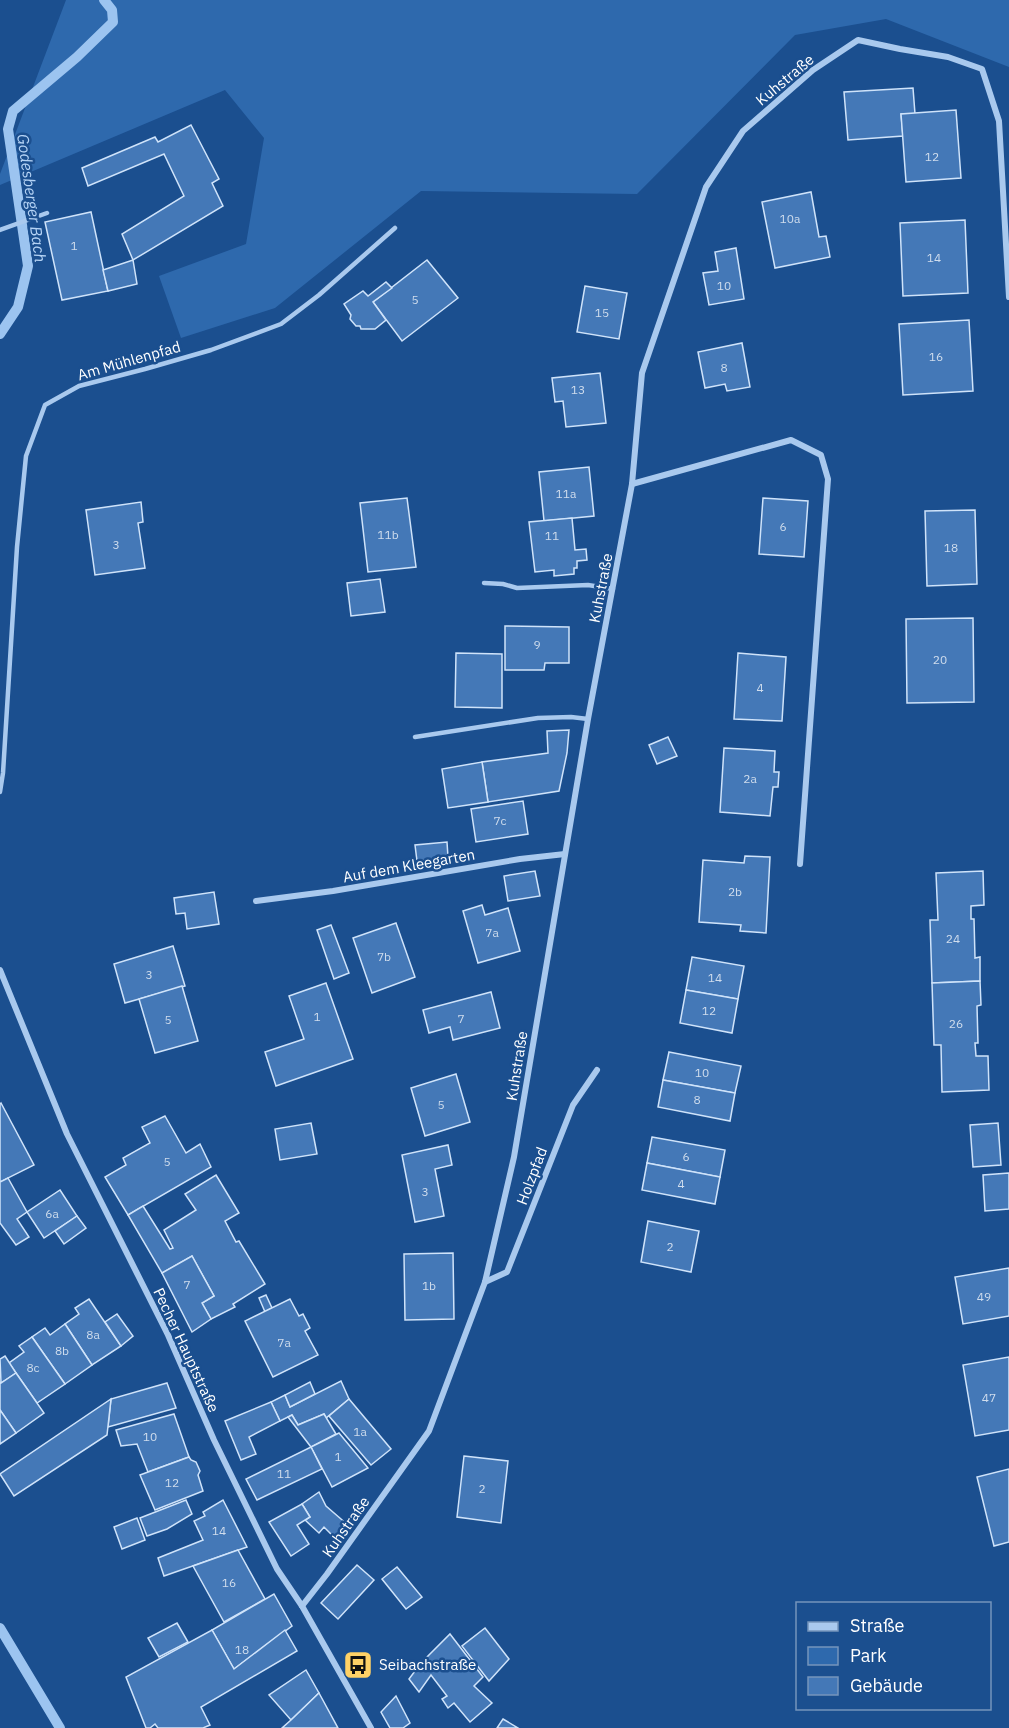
<svg xmlns="http://www.w3.org/2000/svg" width="1009" height="1728" font-family="'IBM Plex Sans',sans-serif">
  <style>
    .green { fill: #2e69ad }
    .lines { fill: none; stroke-linecap: round; stroke-linejoin: round }
    .stream { stroke: #9cc4f0; stroke-width: 10 }
    .building { fill: #4478b7; stroke: #cfe3fa; stroke-width: 1.5 }
    .lane { stroke: #a9c9ee; stroke-width: 4.5 }
    .street { stroke: #a9c9ee; stroke-width: 6 }
    .labels { text-anchor: middle; stroke-width: 5; stroke-linejoin: round; paint-order: stroke }
    .number-label { font-size: 12px; fill: #d0dded }
    .street-label { font-size: 15px; fill: #fff; stroke: #1b4f8f }
    .poi-label { font-size: 15px; fill: #fff; stroke: #1b4f8f; text-anchor: start }
    .water-label { font-size: 16px; font-style: italic; fill: #b5d3f5; stroke: #1b4f8f }
  </style>
  <rect width="100%" height="100%" fill="#1b4f8f"/>
  <path class="green" d="M66,0H1009V67L886,19L795,35L637,194L421,191L275,308L181,338L159,276L246,244L264,138L225,90L0,185V174Z"/>
  <g class="lines">
    <g class="stream">
      <path d="M0,334L18,307L28,266L8,129L13,111L77,57L113,22L112,10L104,0"/>
      <path d="M0,1628L60,1728"/>
    </g>
  </g>
  <g class="building">
    <path d="M913,88L915,114H901L903,136L848,140L844,92Z"/>
    <path d="M956,110L961,178L906,182L901,114Z"/>
    <path d="M191,125L219,179L212,183L223,206L133,260L122,234L184,196L164,154L88,186L82,168L155,137L158,142Z"/>
    <path d="M811,192L819,237L826,236L830,257L775,268L762,202Z"/>
    <path d="M91,212L108,291L62,300L45,222Z"/>
    <path d="M965,220L968,293L903,296L900,223Z"/>
    <path d="M736,248L744,299L709,305L703,273L718,271L715,252Z"/>
    <path d="M133,260L137,284L108,291L103,270Z"/>
    <path d="M427,260L458,298L402,341L373,302Z"/>
    <path d="M386,282L392,288L373,302L386,320L375,329H361L360,326H356L350,319L351,315L344,304L363,291L368,296Z"/>
    <path d="M585,286L627,293L619,339L577,332Z"/>
    <path d="M969,320L973,391L903,395L899,324Z"/>
    <path d="M742,343L750,387L727,391L725,384L705,388L698,352Z"/>
    <path d="M600,373L606,423L566,427L563,401L555,402L552,378Z"/>
    <path d="M589,467L594,516L544,521L539,472Z"/>
    <path d="M407,498L416,567L368,572L360,503Z"/>
    <path d="M763,498L808,501L804,557L759,554Z"/>
    <path d="M141,502L143,522L138,523L145,568L95,575L86,510Z"/>
    <path d="M975,510L977,584L927,586L925,511Z"/>
    <path d="M572,518L575,550L586,549L587,560L577,561V568H574V574L554,576V570L535,572L529,522Z"/>
    <path d="M380,579L385,612L351,616L347,583Z"/>
    <path d="M973,618L974,702L907,703L906,619Z"/>
    <path d="M505,626L569,627V663H545L544,670H505Z"/>
    <path d="M456,653L502,654V708L455,707Z"/>
    <path d="M738,653L786,657L782,721L734,719Z"/>
    <path d="M569,730L567,753L559,791L488,802L482,762L548,753L547,731Z"/>
    <path d="M668,737L677,756L657,764L649,745Z"/>
    <path d="M724,748L775,751L774,772H779L778,787H773L770,816L720,812Z"/>
    <path d="M482,762L488,802L448,808L442,769Z"/>
    <path d="M523,801L528,834L476,842L471,809Z"/>
    <path d="M447,842L448,857L417,861L415,845Z"/>
    <path d="M745,856L770,857L766,933L740,931L741,925L699,922L703,860L744,863Z"/>
    <path d="M535,871L540,896L508,901L504,876Z"/>
    <path d="M983,871L984,905L971,906V919H974L975,958L980,957V981L932,983L930,920H938L936,873Z"/>
    <path d="M214,892L219,924L187,929L185,913L176,914L174,898Z"/>
    <path d="M482,905L485,915L508,908L520,951L478,963L463,911Z"/>
    <path d="M396,923L415,977L372,993L353,938Z"/>
    <path d="M331,925L349,973L334,979L317,930Z"/>
    <path d="M173,946L185,986L125,1003L114,964Z"/>
    <path d="M692,957L744,966L738,999L686,990Z"/>
    <path d="M980,981L981,1005L977,1006L978,1043H975L976,1056H988L989,1090L942,1092L941,1045H934L932,983Z"/>
    <path d="M326,983L353,1059L276,1086L265,1052L304,1039L289,996Z"/>
    <path d="M182,986L198,1041L155,1053L139,999Z"/>
    <path d="M686,990L738,999L732,1033L680,1023Z"/>
    <path d="M491,992L500,1028L453,1040L450,1027L429,1033L423,1010Z"/>
    <path d="M669,1052L741,1066L735,1093L663,1080Z"/>
    <path d="M456,1074L470,1122L425,1136L411,1088Z"/>
    <path d="M663,1080L735,1093L730,1121L658,1107Z"/>
    <path d="M1,1103L34,1165L0,1182V1104Z"/>
    <path d="M165,1116L186,1153L200,1144L211,1167L128,1215L105,1177L126,1165L123,1158L150,1143L142,1127Z"/>
    <path d="M311,1123L317,1154L280,1160L275,1129Z"/>
    <path d="M998,1123L1001,1165L973,1167L970,1125Z"/>
    <path d="M652,1137L725,1150L720,1177L647,1163Z"/>
    <path d="M448,1145L452,1165L435,1169L444,1216L415,1222L402,1155Z"/>
    <path d="M647,1163L720,1177L715,1204L642,1190Z"/>
    <path d="M1009,1173V1209L985,1211L983,1175Z"/>
    <path d="M216,1175L239,1213L225,1221L236,1242L239,1241L265,1284L233,1304L235,1307L211,1319L202,1303L214,1296L192,1256L162,1273L128,1215L143,1206L170,1249L173,1248L164,1230L196,1210L185,1194Z"/>
    <path d="M8,1178L27,1212L17,1219L29,1237L16,1245L0,1223V1182Z"/>
    <path d="M60,1190L77,1216L44,1238L27,1212Z"/>
    <path d="M77,1216L86,1228L64,1244L55,1231Z"/>
    <path d="M648,1221L699,1231L691,1272L641,1262Z"/>
    <path d="M453,1253L454,1319L405,1320L404,1254Z"/>
    <path d="M192,1256L214,1296L202,1303L211,1319L192,1332L162,1273Z"/>
    <path d="M1009,1268V1316L963,1324L955,1277Z"/>
    <path d="M266,1295L272,1308L265,1312L259,1298Z"/>
    <path d="M89,1299L121,1346L92,1365L65,1324L79,1314L75,1308Z"/>
    <path d="M290,1299L299,1316L303,1314L310,1328L305,1331L318,1355L273,1377L245,1321Z"/>
    <path d="M117,1314L133,1336L121,1346L105,1322Z"/>
    <path d="M65,1324L92,1365L65,1384L32,1337L45,1328L50,1335Z"/>
    <path d="M32,1337L65,1384L37,1403L9,1363L24,1352L19,1346Z"/>
    <path d="M5,1356L16,1373L1,1383L0,1359Z"/>
    <path d="M1009,1357V1430L975,1436L963,1365Z"/>
    <path d="M16,1373L44,1413L16,1433L0,1410V1382L1,1383Z"/>
    <path d="M341,1381L349,1399L326,1418L324,1414L298,1425L292,1415L280,1421L271,1402L285,1395L290,1407Z"/>
    <path d="M310,1382L315,1394L290,1407L285,1395Z"/>
    <path d="M167,1383L176,1408L108,1427L111,1399Z"/>
    <path d="M111,1399L107,1435L14,1496L0,1474Z"/>
    <path d="M349,1399L391,1449L371,1465L329,1416Z"/>
    <path d="M271,1402L280,1421L249,1437L256,1454L241,1460L225,1421Z"/>
    <path d="M0,1410L16,1433L0,1444Z"/>
    <path d="M174,1414L189,1457L148,1472L137,1444L121,1446L116,1430Z"/>
    <path d="M324,1414L336,1434L311,1447L288,1417L292,1415L298,1425Z"/>
    <path d="M339,1433L368,1468L332,1487L311,1447Z"/>
    <path d="M311,1447L322,1469L257,1500L246,1479Z"/>
    <path d="M464,1456L508,1461L501,1523L457,1517Z"/>
    <path d="M189,1457L191,1460L196,1462L200,1471L198,1475L203,1491L155,1510L140,1475Z"/>
    <path d="M1009,1469V1542L994,1546L977,1477Z"/>
    <path d="M319,1492L326,1506L348,1525L337,1540L324,1527L319,1533L305,1520L310,1517L302,1504Z"/>
    <path d="M186,1500L192,1514L167,1529L147,1536L140,1518Z"/>
    <path d="M223,1500L247,1547L164,1576L158,1558L203,1540L194,1521L205,1516L203,1512Z"/>
    <path d="M302,1504L310,1517L297,1525L309,1544L291,1556L269,1522Z"/>
    <path d="M137,1518L145,1540L122,1549L114,1527Z"/>
    <path d="M238,1550L265,1599L224,1622L193,1566Z"/>
    <path d="M357,1565L374,1580L338,1619L321,1603Z"/>
    <path d="M397,1567L422,1597L406,1609L382,1579Z"/>
    <path d="M274,1594L292,1626L234,1669L212,1630Z"/>
    <path d="M177,1623L188,1642L159,1657L148,1638Z"/>
    <path d="M485,1628L509,1659L489,1681L462,1646Z"/>
    <path d="M212,1630L234,1669L285,1630L297,1651L201,1707L210,1725L203,1728H158L155,1724L150,1728H146L126,1677Z"/>
    <path d="M450,1634L483,1677L474,1686L492,1703L470,1722L454,1703L448,1708L442,1699L447,1696L431,1675L419,1692L409,1679L421,1663Z"/>
    <path d="M306,1670L319,1693L291,1720L269,1695Z"/>
    <path d="M319,1693L338,1728H282L291,1720Z"/>
    <path d="M396,1696L410,1723L403,1728H390L381,1712Z"/>
    <path d="M503,1719L518,1728H497Z"/>
  </g>
  <g class="lines">
    <g class="lane">
      <path d="M0,230L47,213"/>
      <path d="M484,583L503,584L517,588L588,585L613,589"/>
      <path d="M415,737L538,718L571,717L588,719"/>
      <path d="M0,792L3,773L17,547L26,456L45,405L79,386L145,369L211,350L281,324L319,295L395,228"/>
    </g>
    <g class="street">
      <path d="M632,484L791,440L821,455L828,479L800,864"/>
      <path d="M256,901L333,891L520,859L565,854"/>
      <path d="M0,970L67,1134L168,1335L214,1440L277,1569L302,1606L371,1728"/>
      <path d="M485,1282L507,1272L573,1105L597,1070"/>
      <path d="M302,1606L327,1574L429,1431L485,1282L514,1157L588,719L632,484L642,373L706,187L743,131L813,70L858,40L900,49L948,57L982,69L999,121L1009,297"/>
    </g>
  </g>
  <defs>
    <g id="bus-square" transform="scale(1.5)"><rect x="-9" y="-9" width="18" height="18" rx="4" fill="#ffd166" stroke="#1b4f8f"/><path d="M-5-6H5V4H4V6H2V4H-2V6H-4V4H-5ZM-3.5-4V0h7V-4ZM-3.5 1.2v1.5H-2V1.2ZM2 1.2v1.5H3.5V1.2Z" fill="#111"/></g>
  </defs>
  <g fill-rule="evenodd">
    <use href="#bus-square" x="358" y="1665"/>
  </g>
  <g class="labels">
    <g class="number-label">
      <text x="932" y="161">12</text>
      <text x="790" y="223">10a</text>
      <text x="74" y="250">1</text>
      <text x="934" y="262">14</text>
      <text x="724" y="290">10</text>
      <text x="415" y="304">5</text>
      <text x="602" y="317">15</text>
      <text x="936" y="361">16</text>
      <text x="724" y="372">8</text>
      <text x="578" y="394">13</text>
      <text x="566" y="498">11a</text>
      <text x="783" y="531">6</text>
      <text x="388" y="539">11b</text>
      <text x="552" y="540">11</text>
      <text x="116" y="549">3</text>
      <text x="951" y="552">18</text>
      <text x="537" y="649">9</text>
      <text x="940" y="664">20</text>
      <text x="760" y="692">4</text>
      <text x="750" y="783">2a</text>
      <text x="500" y="825">7c</text>
      <text x="735" y="896">2b</text>
      <text x="492" y="937">7a</text>
      <text x="953" y="943">24</text>
      <text x="384" y="961">7b</text>
      <text x="149" y="979">3</text>
      <text x="715" y="982">14</text>
      <text x="709" y="1015">12</text>
      <text x="317" y="1021">1</text>
      <text x="461" y="1023">7</text>
      <text x="168" y="1024">5</text>
      <text x="956" y="1028">26</text>
      <text x="702" y="1077">10</text>
      <text x="697" y="1104">8</text>
      <text x="441" y="1109">5</text>
      <text x="686" y="1161">6</text>
      <text x="167" y="1166">5</text>
      <text x="681" y="1188">4</text>
      <text x="425" y="1196">3</text>
      <text x="52" y="1218">6a</text>
      <text x="670" y="1251">2</text>
      <text x="187" y="1289">7</text>
      <text x="429" y="1290">1b</text>
      <text x="984" y="1301">49</text>
      <text x="93" y="1339">8a</text>
      <text x="284" y="1347">7a</text>
      <text x="62" y="1355">8b</text>
      <text x="33" y="1372">8c</text>
      <text x="989" y="1402">47</text>
      <text x="360" y="1436">1a</text>
      <text x="150" y="1441">10</text>
      <text x="338" y="1461">1</text>
      <text x="284" y="1478">11</text>
      <text x="172" y="1487">12</text>
      <text x="482" y="1493">2</text>
      <text x="219" y="1535">14</text>
      <text x="229" y="1587">16</text>
      <text x="242" y="1654">18</text>
    </g>
    <g class="street-label">
      <text transform="translate(785 80) rotate(-40)" y="5">Kuhstraße</text>
      <text transform="translate(129 361) rotate(-16)" y="5">Am Mühlenpfad</text>
      <text transform="translate(601 588) rotate(-79)" y="5">Kuhstraße</text>
      <text transform="translate(409 866) rotate(-10)" y="5">Auf dem Kleegarten</text>
      <text transform="translate(517 1066) rotate(-81)" y="5">Kuhstraße</text>
      <text transform="translate(532 1176) rotate(-69)" y="5">Holzpfad</text>
      <text transform="translate(186 1350) rotate(65)" y="5">Pecher Hauptstraße</text>
      <text transform="translate(346 1527) rotate(-55)" y="5">Kuhstraße</text>
    </g>
    <g class="poi-label">
      <text x="379" y="1670">Seibachstraße</text>
    </g>
    <g class="water-label">
      <text transform="translate(32 198) rotate(82)" y="6">Godesberger Bach</text>
    </g>
  </g>
  <rect x="796" y="1602" width="195" height="108" fill="#1b4f8f" stroke="#7695bc" stroke-width="1.5"/>
  <rect x="808" y="1622" width="30" height="9" fill="#a9c9ee" stroke="#7695bc" stroke-width="1.5"/>
  <text x="850" y="1632" font-size="18" fill="#ffffff">Straße</text>
  <rect x="808" y="1647" width="30" height="18" fill="#2e69ad" stroke="#7695bc" stroke-width="1.5"/>
  <text x="850" y="1662" font-size="18" fill="#ffffff">Park</text>
  <rect x="808" y="1677" width="30" height="18" fill="#4478b7" stroke="#7695bc" stroke-width="1.5"/>
  <text x="850" y="1692" font-size="18" fill="#ffffff">Gebäude</text>
</svg>
